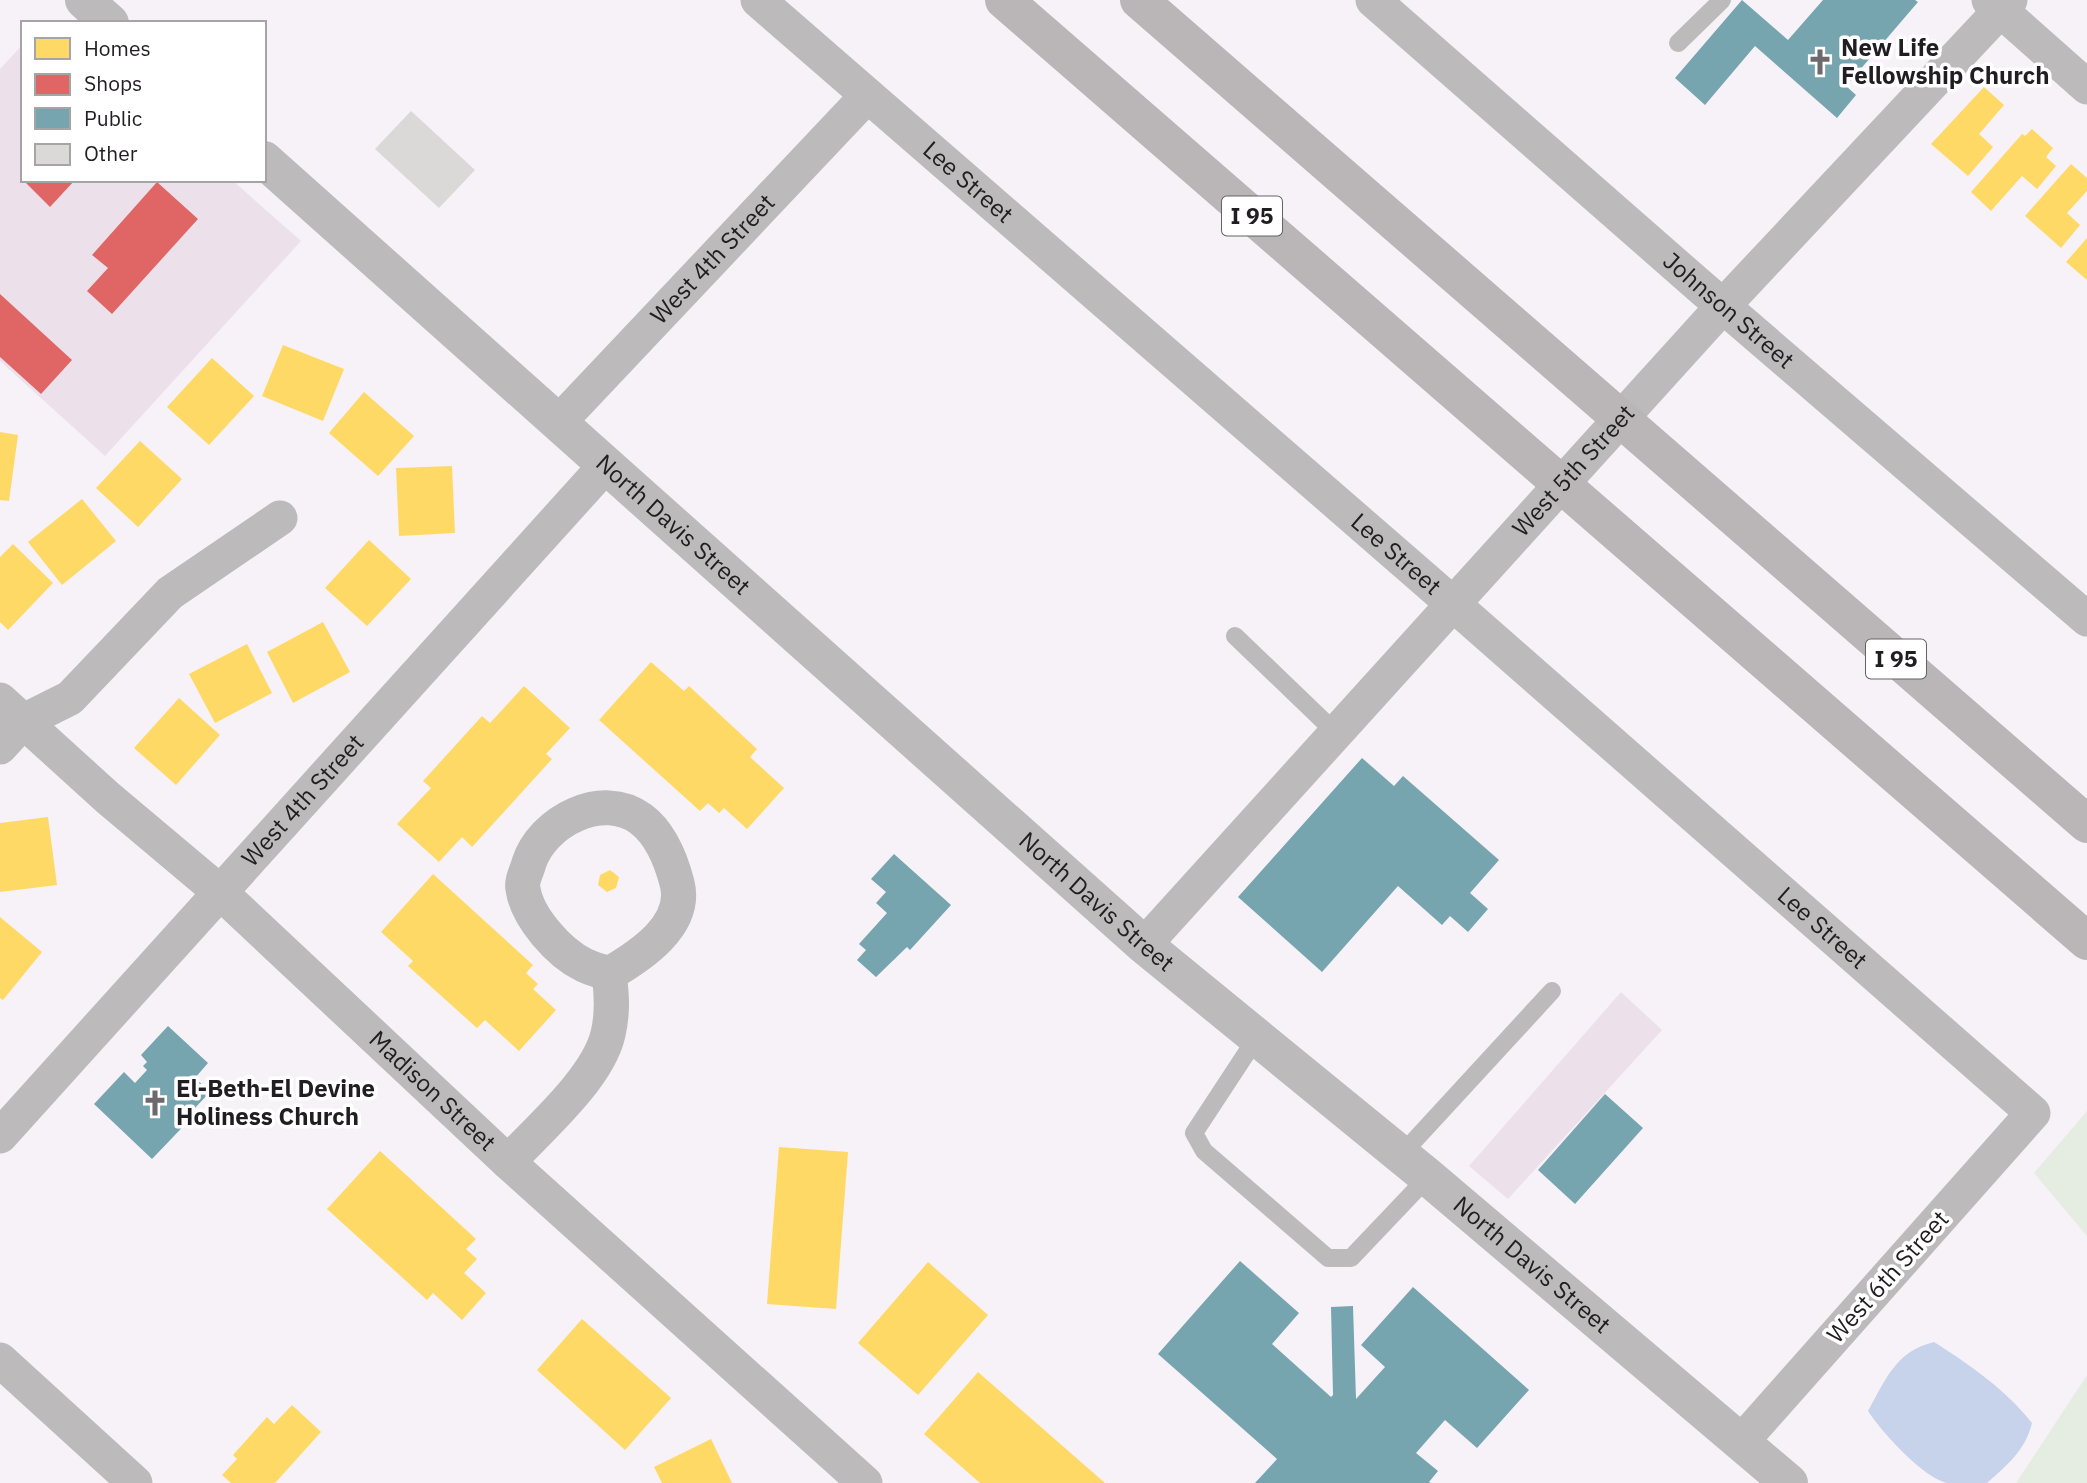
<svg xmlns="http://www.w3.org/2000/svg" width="2087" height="1483" font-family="'IBM Plex Sans',sans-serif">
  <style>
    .built { fill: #ece1ea }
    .green { fill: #e5ede3 }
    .water { fill: #c7d3ea }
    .homes { fill: #ffd966 }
    .shops { fill: #e06666 }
    .public { fill: #76a5af }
    .building { fill: #dbd8d8 }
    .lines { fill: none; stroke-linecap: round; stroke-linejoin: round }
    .service { stroke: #bcbaba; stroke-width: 18 }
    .minor { stroke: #bcbaba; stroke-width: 35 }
    .tertiary { stroke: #bcbaba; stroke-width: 38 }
    .motorway { stroke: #bab6b7; stroke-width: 38 }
    .labels { text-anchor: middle; stroke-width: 7; stroke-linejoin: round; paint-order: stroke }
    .shield { fill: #fff; stroke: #646264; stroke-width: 2 }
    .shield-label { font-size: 23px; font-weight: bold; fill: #211e21 }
    .poi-label { font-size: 24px; font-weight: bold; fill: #211e21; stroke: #fff; text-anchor: start }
    .street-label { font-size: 24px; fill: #211e21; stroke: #fff }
  </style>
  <rect width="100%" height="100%" fill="#f7f2f7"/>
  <g class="built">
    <path d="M23,44V180H232L301,241L105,456L0,361V69Z"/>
    <path d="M1621,992L1662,1030L1508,1199L1469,1166Z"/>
  </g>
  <g class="green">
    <path d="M2087,1111V1236L2034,1173Z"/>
    <path d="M2087,1375V1483H2016Z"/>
  </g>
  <path class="water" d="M1934,1342C1970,1365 2005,1389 2032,1423C2025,1451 2007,1465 1987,1483C1974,1483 1960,1483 1948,1483C1924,1479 1881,1431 1868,1411C1886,1379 1896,1351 1934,1342Z"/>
  <g class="homes">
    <path d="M1984,87L2004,105L1979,134L1993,147L1968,176L1931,144Z"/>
    <path d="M2032,129L2053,148L2046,157L2056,166L2037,189L2022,176L1991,211L1971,192L2022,134L2025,136Z"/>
    <path d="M2071,164L2087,178V191L2067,213L2080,225L2061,248L2025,216Z"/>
    <path d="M2087,238V280L2066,262Z"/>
    <path d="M283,345L344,369L323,421L262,396Z"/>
    <path d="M212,358L254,396L209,445L167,407Z"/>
    <path d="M364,392L414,436L378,476L329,433Z"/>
    <path d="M0,432L18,435L9,501L0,500Z"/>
    <path d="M140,441L182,479L138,527L96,488Z"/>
    <path d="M452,466L455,533L399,536L396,468Z"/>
    <path d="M82,499L116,541L62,585L28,542Z"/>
    <path d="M369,540L411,579L367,626L325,588Z"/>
    <path d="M13,544L53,583L8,630L0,622V557Z"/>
    <path d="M323,622L350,672L293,703L267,652Z"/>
    <path d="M247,644L272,693L215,723L189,674Z"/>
    <path d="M651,662L684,691L689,686L757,749L750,757L784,788L747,829L724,808L719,813L708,803L700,811L599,720Z"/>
    <path d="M524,686L570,728L546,754L552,759L472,847L462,837L439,862L397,824L431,788L423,781L482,716L490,723Z"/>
    <path d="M179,698L220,735L176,785L134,748Z"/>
    <path d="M48,817L57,885L0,892V823Z"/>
    <path d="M610,870L619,877L616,888L607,892L598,885L600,875Z"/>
    <path d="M433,874L533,965L526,973L538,984L533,989L556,1010L519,1051L485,1020L477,1028L408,966L413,961L381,932Z"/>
    <path d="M0,917L42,952L3,1000L0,998Z"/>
    <path d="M779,1147L848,1152L836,1309L767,1304Z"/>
    <path d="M380,1151L476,1239L466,1249L477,1259L464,1273L486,1293L462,1320L433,1293L427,1300L327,1209Z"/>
    <path d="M928,1262L988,1315L918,1395L858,1343Z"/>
    <path d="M582,1319L671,1398L625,1450L537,1370Z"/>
    <path d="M978,1372L1105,1483H980L924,1434Z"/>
    <path d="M292,1405L321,1432L275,1483H231L222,1475L237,1459L233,1455L267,1417L274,1424Z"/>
    <path d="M711,1439L732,1483H662L654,1467Z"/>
  </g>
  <g class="shops">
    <path d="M23,180H75L50,207Z"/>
    <path d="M157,182L198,219L112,314L87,291L108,268L92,255Z"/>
    <path d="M0,294L72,360L41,394L0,357Z"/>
  </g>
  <g class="public">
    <path d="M1742,0L1788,40L1823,0H1915L1918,2L1846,86L1856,95L1837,118L1755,46L1705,105L1675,78Z"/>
    <path d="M1362,758L1394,786L1403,776L1499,860L1470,893L1488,909L1468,932L1450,916L1442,925L1398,886L1322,972L1238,897Z"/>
    <path d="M894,854L951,905L910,950L907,947L876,977L857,960L866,950L859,944L887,913L876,903L886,892L871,879Z"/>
    <path d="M168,1026L208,1063L195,1078L210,1092L193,1110L196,1113L152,1159L94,1104L124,1072L135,1083L147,1070L143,1066L147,1062L141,1055Z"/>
    <path d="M1605,1094L1643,1128L1575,1204L1538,1170Z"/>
    <path d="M1240,1261L1299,1313L1272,1344L1331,1397L1333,1395L1331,1307L1353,1306L1356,1399L1385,1367L1361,1345L1413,1287L1529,1390L1477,1448L1445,1420L1416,1453L1438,1471L1429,1482L1431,1483H1255L1277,1459L1158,1354Z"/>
  </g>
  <path class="building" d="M411,111L475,170L439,208L375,149Z"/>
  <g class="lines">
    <g class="service">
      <path d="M1678,43L1722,0"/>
      <path d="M1235,636L1335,732"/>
      <path d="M1257,1037L1194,1133L1204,1151L1328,1258H1351L1428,1177"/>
      <path d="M1401,1155L1552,991"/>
    </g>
    <g class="minor">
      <path id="s1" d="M758,0L1429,583L2033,1113L1742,1441"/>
      <path id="s2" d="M1373,0L1703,289L2087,619"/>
      <path d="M1989,0L2087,87"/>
      <path id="s3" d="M559,422L867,96"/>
      <path id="s4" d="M0,700L108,798L221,893L508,1162L865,1483"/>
      <path d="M0,747L24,721L70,698L170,593L280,518"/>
      <path id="s5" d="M1144,945L1723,306L2010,0"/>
      <path id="s6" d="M0,1136L606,465"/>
      <path d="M508,1162C539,1129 598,1078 608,1034C613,1013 612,995 609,974C640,956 688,925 677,883C671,860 661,834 641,819C602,790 542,822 529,863C527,871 521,881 523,889C527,917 559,953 584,965C592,969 601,971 609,974"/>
      <path d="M0,1360L135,1483"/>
    </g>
    <g class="tertiary">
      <path d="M84,0L110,23"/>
      <path id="s7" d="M264,160L1144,945L1428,1177L1789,1483"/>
    </g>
    <g class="motorway">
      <path d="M1004,0L2087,941"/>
      <path d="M1139,0L2087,824"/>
    </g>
  </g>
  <defs>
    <g id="church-bare" transform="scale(2.1)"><path d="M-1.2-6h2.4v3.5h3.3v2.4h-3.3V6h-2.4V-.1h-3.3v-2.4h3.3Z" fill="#6c686c" stroke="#fff" stroke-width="2.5" paint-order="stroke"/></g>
  </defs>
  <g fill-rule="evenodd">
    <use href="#church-bare" x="1820" y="62"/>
    <use href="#church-bare" x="155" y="1103"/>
  </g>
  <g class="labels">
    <g class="shield">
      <rect x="1222" y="196.5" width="60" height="39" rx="5"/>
      <rect x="1866" y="639.5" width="60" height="39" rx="5"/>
    </g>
    <g class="shield-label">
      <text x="1252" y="224">I 95</text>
      <text x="1896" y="667">I 95</text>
    </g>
    <g class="poi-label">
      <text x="1841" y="56">New Life<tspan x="1841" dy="28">Fellowship Church</tspan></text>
      <text x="176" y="1097">El-Beth-El Devine<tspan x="176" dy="28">Holiness Church</tspan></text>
    </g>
    <g class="street-label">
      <text dy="8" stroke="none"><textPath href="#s1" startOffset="278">Lee Street</textPath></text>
      <text dy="8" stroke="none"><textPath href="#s3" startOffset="224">West 4th Street</textPath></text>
      <text dy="8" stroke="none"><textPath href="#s2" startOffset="472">Johnson Street</textPath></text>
      <text dy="8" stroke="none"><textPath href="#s5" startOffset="640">West 5th Street</textPath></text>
      <text dy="8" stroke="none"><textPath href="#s7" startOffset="548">North Davis Street</textPath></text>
      <text dy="8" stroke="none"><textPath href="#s1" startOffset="845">Lee Street</textPath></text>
      <text dy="8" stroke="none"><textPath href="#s6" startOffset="452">West 4th Street</textPath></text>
      <text dy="8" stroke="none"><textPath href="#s7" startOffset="1115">North Davis Street</textPath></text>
      <text dy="8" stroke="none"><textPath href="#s1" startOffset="1412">Lee Street</textPath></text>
      <text dy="8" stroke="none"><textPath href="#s4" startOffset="583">Madison Street</textPath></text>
      <text dy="8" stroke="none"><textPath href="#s7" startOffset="1682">North Davis Street</textPath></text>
      <text transform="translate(1888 1277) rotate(-48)" y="8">West 6th Street</text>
    </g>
  </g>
  <rect x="21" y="21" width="245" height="161" fill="#ffffff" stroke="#a6a5a6" stroke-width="2"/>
  <rect x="35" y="38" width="35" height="21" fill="#ffd966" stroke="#a6a5a6" stroke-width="2"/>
  <text x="84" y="56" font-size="21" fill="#211e21">Homes</text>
  <rect x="35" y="74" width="35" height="21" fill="#e06666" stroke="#a6a5a6" stroke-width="2"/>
  <text x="84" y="91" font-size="21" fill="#211e21">Shops</text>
  <rect x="35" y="108" width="35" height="21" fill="#76a5af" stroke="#a6a5a6" stroke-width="2"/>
  <text x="84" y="126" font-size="21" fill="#211e21">Public</text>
  <rect x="35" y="144" width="35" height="21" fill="#dbd8d8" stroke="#a6a5a6" stroke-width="2"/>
  <text x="84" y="161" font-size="21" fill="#211e21">Other</text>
</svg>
